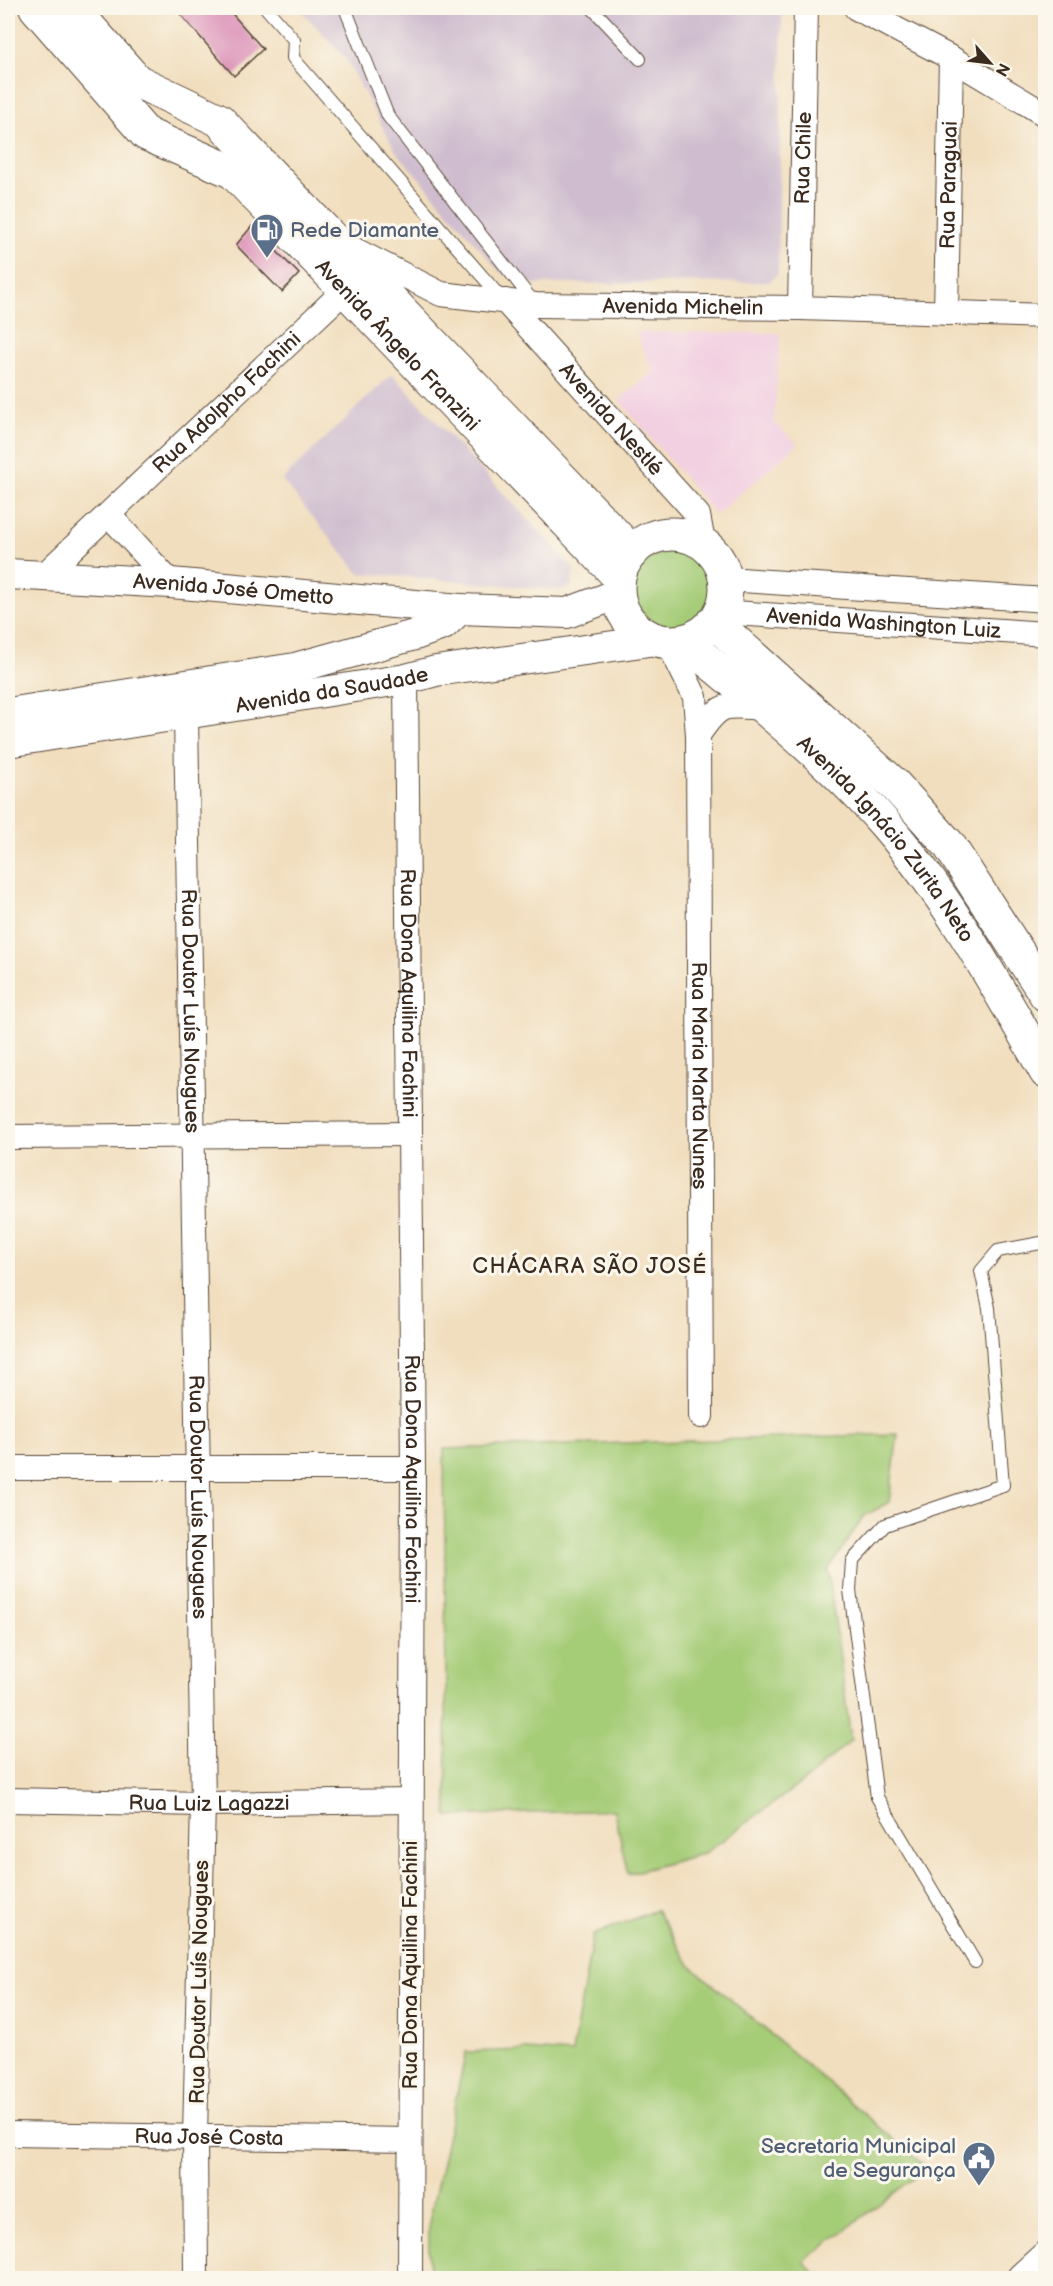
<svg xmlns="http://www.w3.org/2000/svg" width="1053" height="2286" font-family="'Balsamiq Sans',sans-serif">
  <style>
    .built { fill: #f2cfe1 }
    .industrial { fill: #cfbdcf }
    .green { fill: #a5cc77; stroke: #707b4a; stroke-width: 1.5 }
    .building { fill: #da8eb6 }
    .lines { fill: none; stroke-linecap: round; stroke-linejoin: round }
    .service-casing { stroke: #564536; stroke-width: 14 }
    .minor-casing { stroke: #564536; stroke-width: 26 }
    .tertiary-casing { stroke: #564536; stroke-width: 32 }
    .secondary-casing { stroke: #564536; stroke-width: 35 }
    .service { stroke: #fff; stroke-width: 12 }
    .minor { stroke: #fff; stroke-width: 24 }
    .tertiary { stroke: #fff; stroke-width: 30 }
    .secondary { stroke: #fff; stroke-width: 33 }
    .labels { text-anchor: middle; stroke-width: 6; stroke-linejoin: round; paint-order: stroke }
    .street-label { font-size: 21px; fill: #3b2a1e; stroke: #fbf7ec }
    .service-label { font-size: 21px; fill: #4e5e75; stroke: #fbf7ec; text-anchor: start }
    .neighbourhood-label { font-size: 22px; letter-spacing: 1.5px; fill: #3b2a1e; stroke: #fbf7ec }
  </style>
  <rect width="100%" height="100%" fill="#fbf7ec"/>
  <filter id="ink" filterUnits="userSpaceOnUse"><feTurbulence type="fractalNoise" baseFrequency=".0167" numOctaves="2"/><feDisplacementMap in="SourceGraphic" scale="12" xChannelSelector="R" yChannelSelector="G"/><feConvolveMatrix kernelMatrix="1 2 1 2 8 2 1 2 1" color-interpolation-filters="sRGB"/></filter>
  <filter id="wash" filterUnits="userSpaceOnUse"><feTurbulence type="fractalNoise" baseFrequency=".008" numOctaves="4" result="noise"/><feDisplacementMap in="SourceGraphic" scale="24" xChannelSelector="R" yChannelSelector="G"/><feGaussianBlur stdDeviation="1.35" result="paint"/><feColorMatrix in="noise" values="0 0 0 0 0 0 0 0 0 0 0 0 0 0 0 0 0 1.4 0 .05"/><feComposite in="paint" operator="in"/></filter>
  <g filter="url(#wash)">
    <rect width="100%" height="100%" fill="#f1debe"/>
    <path class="built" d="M636,332L780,333L774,422L798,444L716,515L619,400L653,372Z"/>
    <g class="industrial">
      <path d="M299,8H782L778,274L769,282L533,284L501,273L395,150L346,59Z"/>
      <path d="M392,374L574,569L571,586L562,590L359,573L282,480Z"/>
    </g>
    <g class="green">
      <circle cx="672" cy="589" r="38"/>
      <path d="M898,1434L889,1502L863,1517L828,1570L851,1740L808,1778L705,1853L628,1874L614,1810L447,1816L444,1449Z"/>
      <path d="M656,1910L690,1965L927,2168L804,2261L819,2278H429V2222L466,2052L526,2050L572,2053L593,1935Z"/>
    </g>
    <g id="blocks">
      <g class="building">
        <path d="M175,8H227L263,49L234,76Z"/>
        <path d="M252,226L299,274L282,292L236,245Z"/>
      </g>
    </g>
  </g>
  <g filter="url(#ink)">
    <use href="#blocks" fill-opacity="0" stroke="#564536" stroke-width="1.5"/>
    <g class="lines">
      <g class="service-casing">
        <g id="service">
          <path d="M266,8L294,40L293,58L502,299"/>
          <path d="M345,8L388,116L535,304"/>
          <path d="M592,8L640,59"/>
          <path d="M975,1962L877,1797L850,1590L852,1561L885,1525L1003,1485L989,1308L981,1271L998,1251L1046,1242"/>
        </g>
      </g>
      <g class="minor-casing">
        <g id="minor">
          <path d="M856,8L951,58L1046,115"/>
          <path id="s1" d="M349,247L441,294L536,305L800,308L1046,316"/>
          <path id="s2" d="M505,301L698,515L703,543"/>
          <path id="s3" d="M800,308L806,8"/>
          <path id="s4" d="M946,313L951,58"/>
          <path d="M109,515L171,583"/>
          <path id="s5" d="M42,577L344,291"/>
          <path d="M726,579L1046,600"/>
          <path id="s6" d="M720,612L1046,634"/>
          <path id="s7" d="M668,642L695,697L698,735L701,1416"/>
          <path id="s8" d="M406,679L413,1468L410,2278"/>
          <path id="s9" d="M186,714L203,1804L195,2136L196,2278"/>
          <path d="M698,735C722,700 724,706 764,708"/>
          <path d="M8,1137L410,1134"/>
          <path d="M8,1468H413"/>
          <path id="s10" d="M8,1800L203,1804L411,1801"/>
          <path id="s11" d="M8,2134L409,2140"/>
        </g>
      </g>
      <g class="tertiary-casing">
        <g id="tertiary">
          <path id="s12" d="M8,574L171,583L460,609"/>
          <path d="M8,713L295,668L418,634L443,625L460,609L567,613L618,594"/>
          <path id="s13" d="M8,742L406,679L436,671L656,640"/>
          <path d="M1022,2278L1046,2256"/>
        </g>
      </g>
      <g class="secondary-casing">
        <g id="secondary">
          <path id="s14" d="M36,8L146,134L233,172L619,577"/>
          <path d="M72,8L137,81L219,120L632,552"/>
          <circle cx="672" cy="588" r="54"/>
          <path d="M714,622L894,784L949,845L1046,995"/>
          <path id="s15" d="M684,641C753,699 826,756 885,824C950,899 997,987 1046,1072"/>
        </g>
      </g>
      <use href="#service" class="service"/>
      <use href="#minor" class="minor"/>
      <use href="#tertiary" class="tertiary"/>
      <use href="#secondary" class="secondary"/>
    </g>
  </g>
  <defs>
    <g id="fuel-pin" transform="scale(1.725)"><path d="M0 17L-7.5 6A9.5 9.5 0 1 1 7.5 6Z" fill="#5c6f8a" stroke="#fbf7ec"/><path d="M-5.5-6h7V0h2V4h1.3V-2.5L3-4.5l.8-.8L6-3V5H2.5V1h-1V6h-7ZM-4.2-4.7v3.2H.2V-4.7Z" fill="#fff"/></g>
    <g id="civic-pin" transform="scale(1.725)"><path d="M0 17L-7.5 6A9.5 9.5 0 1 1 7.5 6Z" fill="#5c6f8a" stroke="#fbf7ec"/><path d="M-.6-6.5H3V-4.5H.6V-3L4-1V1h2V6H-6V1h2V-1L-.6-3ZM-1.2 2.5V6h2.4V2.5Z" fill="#fff"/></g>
  </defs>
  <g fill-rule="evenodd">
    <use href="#fuel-pin" x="267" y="230"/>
    <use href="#civic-pin" x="979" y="2158"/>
  </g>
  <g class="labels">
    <g class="street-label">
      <text dy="7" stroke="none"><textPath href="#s3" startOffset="150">Rua Chile</textPath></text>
      <text dy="7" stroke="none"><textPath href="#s4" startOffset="128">Rua Paraguai</textPath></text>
      <text dy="7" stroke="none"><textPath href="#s1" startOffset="346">Avenida Michelin</textPath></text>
      <text dy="7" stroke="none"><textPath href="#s14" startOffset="501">Avenida Ângelo Franzini</textPath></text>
      <text dy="7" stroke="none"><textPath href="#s5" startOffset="254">Rua Adolpho Fachini</textPath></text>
      <text dy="7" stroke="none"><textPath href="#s2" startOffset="159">Avenida Nestlé</textPath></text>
      <text dy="7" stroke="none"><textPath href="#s12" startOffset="226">Avenida José Ometto</textPath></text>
      <text dy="7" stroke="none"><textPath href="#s6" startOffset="164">Avenida Washington Luiz</textPath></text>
      <text dy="7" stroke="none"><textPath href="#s13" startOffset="328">Avenida da Saudade</textPath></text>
      <text dy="7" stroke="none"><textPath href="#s15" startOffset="284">Avenida Ignácio Zurita Neto</textPath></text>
      <text dy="7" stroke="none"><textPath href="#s8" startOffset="314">Rua Dona Aquilina Fachini</textPath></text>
      <text dy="7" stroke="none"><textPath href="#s9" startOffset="297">Rua Doutor Luís Nougues</textPath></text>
      <text dy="7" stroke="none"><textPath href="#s7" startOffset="440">Rua Maria Marta Nunes</textPath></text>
      <text dy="7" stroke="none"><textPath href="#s8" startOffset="800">Rua Dona Aquilina Fachini</textPath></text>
      <text dy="7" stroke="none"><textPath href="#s9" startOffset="783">Rua Doutor Luís Nougues</textPath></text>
      <text dy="7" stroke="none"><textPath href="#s10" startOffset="201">Rua Luiz Lagazzi</textPath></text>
      <text transform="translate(410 1965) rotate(-90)" y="7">Rua Dona Aquilina Fachini</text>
      <text transform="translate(199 1982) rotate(-89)" y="7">Rua Doutor Luís Nougues</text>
      <text dy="7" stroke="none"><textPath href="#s11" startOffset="201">Rua José Costa</textPath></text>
    </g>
    <g class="service-label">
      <text x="290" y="237">Rede Diamante</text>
      <text x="956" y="2153" text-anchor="end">Secretaria Municipal<tspan x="956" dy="24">de Segurança</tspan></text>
    </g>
    <g class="neighbourhood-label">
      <text x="590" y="1273">CHÁCARA SÃO JOSÉ</text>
    </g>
  </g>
  <rect width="1053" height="2286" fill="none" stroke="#fbf7ec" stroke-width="30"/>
  <g transform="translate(990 63) rotate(118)" stroke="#fbf7ec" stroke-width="4.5" paint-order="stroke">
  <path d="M0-4.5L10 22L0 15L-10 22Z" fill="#3b2a1e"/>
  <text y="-9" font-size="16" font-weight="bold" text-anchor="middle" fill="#3b2a1e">N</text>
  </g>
</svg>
